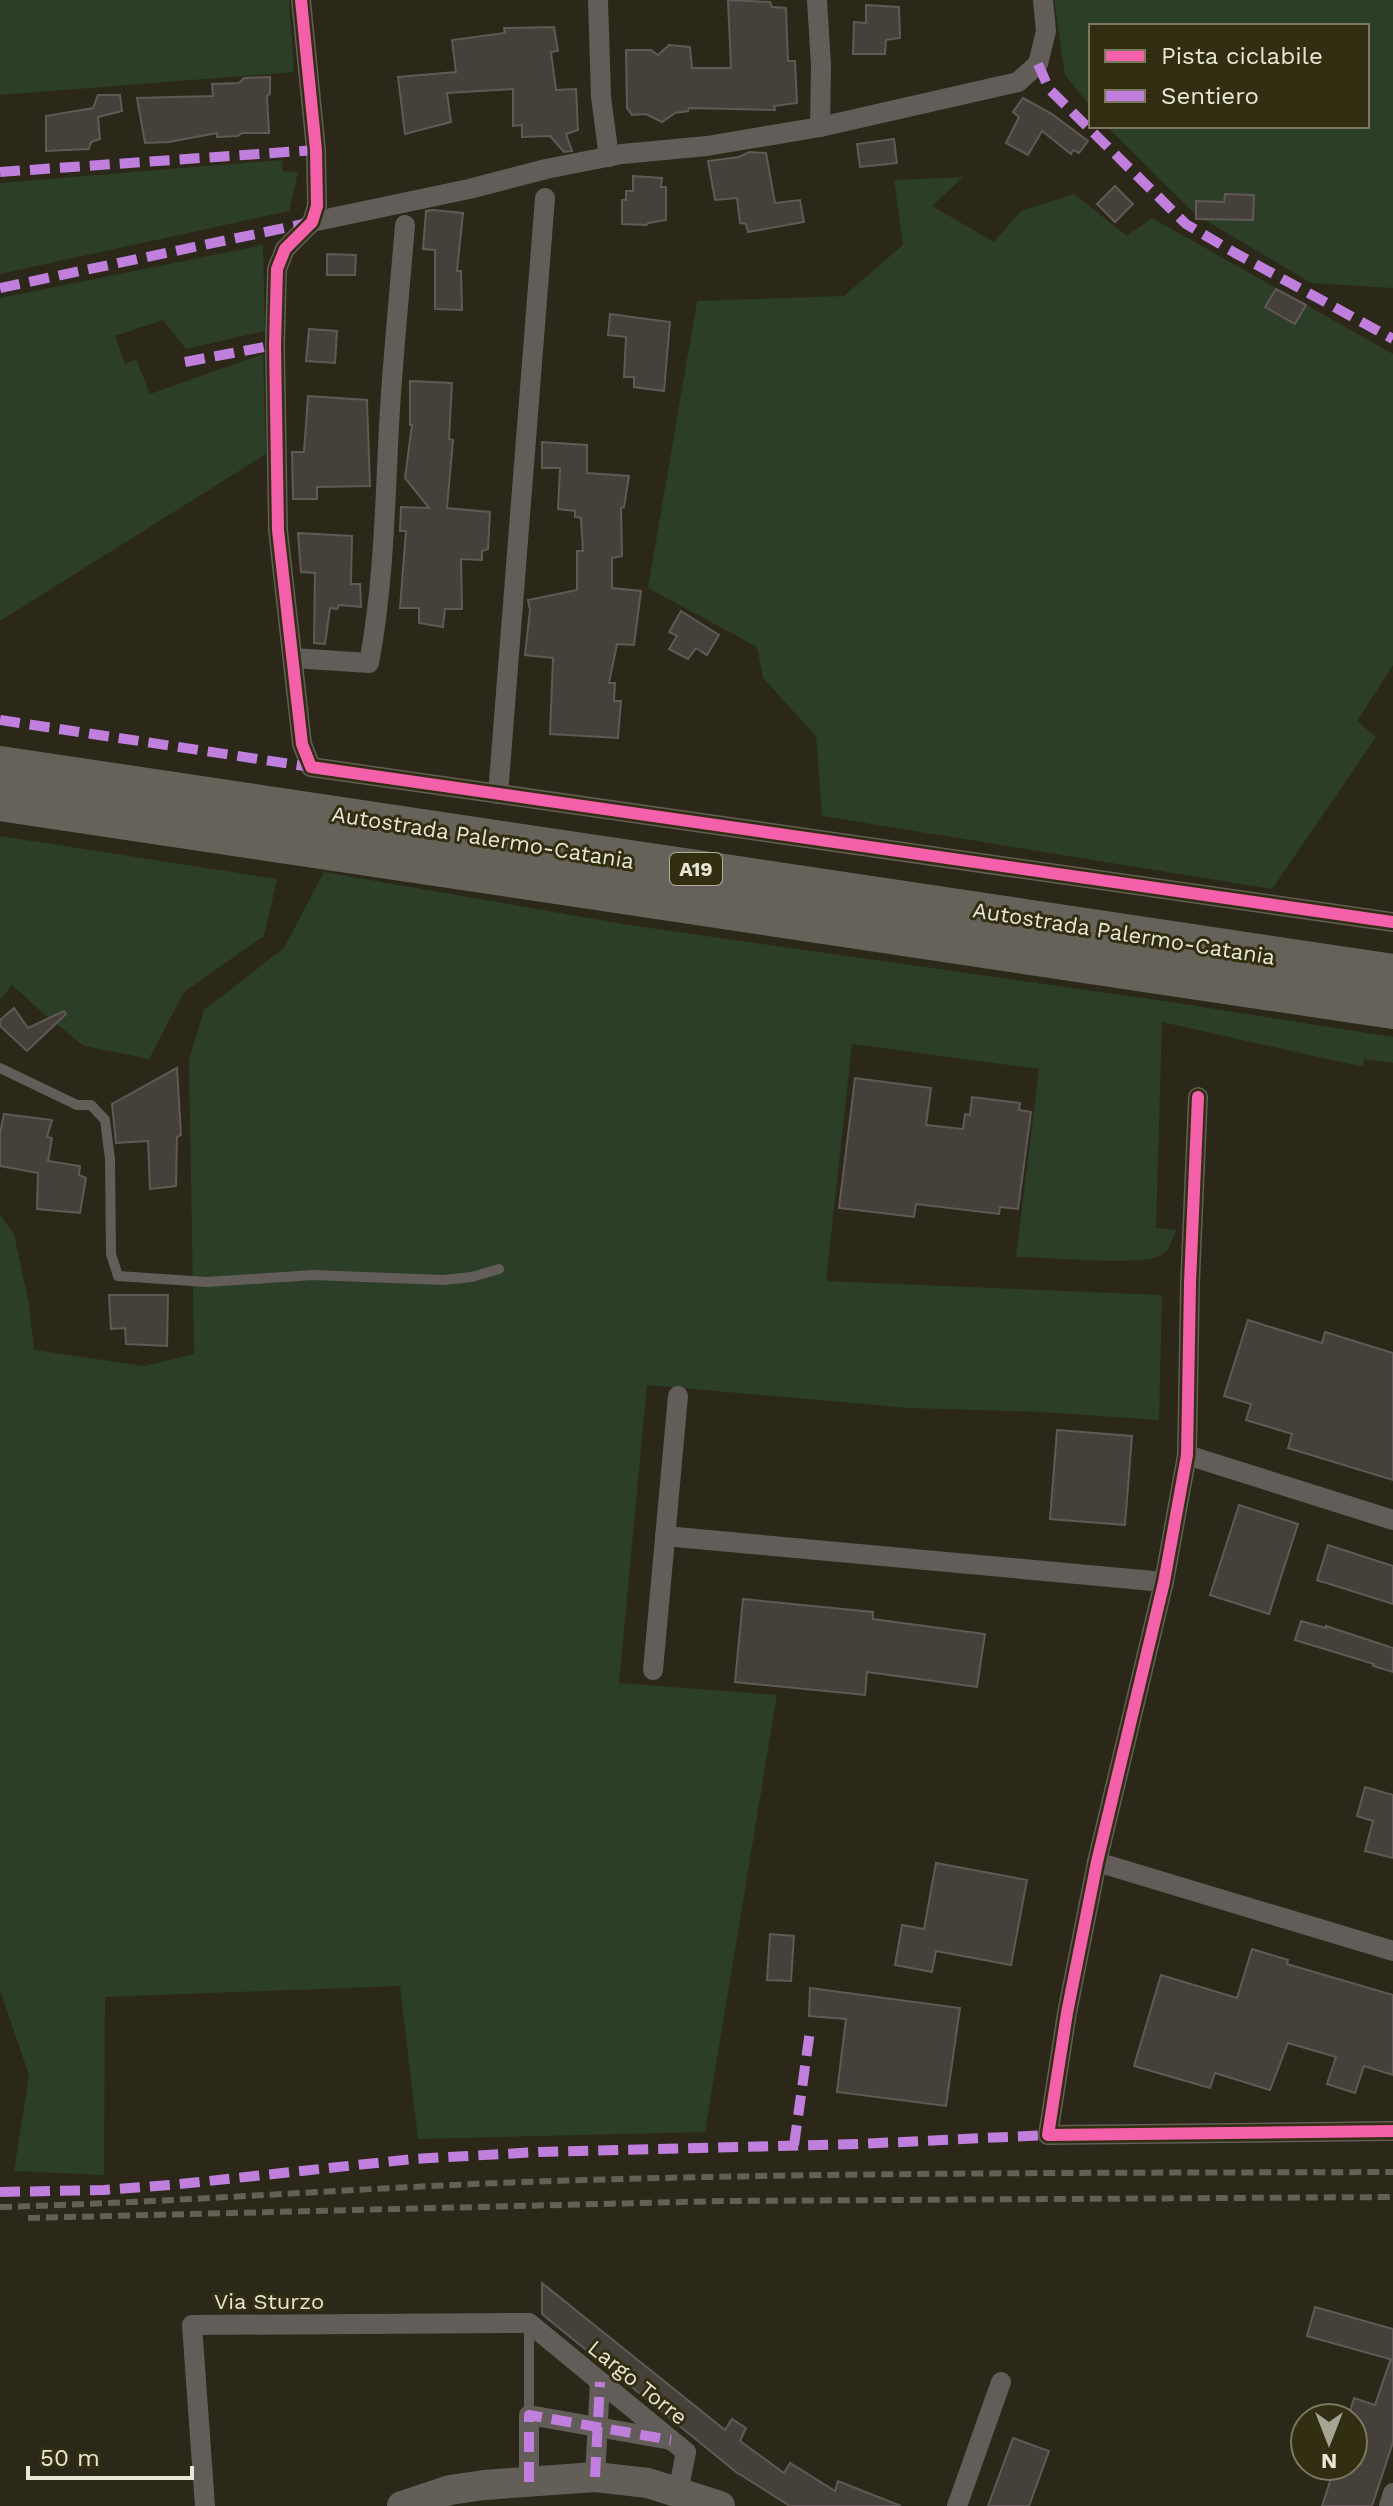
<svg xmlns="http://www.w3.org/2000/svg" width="1393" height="2506" font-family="'Work Sans',sans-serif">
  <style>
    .green { fill: #2c3e27 }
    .building { fill: #46403b; stroke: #605956; stroke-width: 2 }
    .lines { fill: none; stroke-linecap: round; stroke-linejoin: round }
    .lane { stroke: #625d58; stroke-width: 10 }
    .street { stroke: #625d58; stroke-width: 20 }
    .secondary { stroke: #645e58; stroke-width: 30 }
    .highway { stroke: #66625a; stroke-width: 38 }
    .rail { stroke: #636058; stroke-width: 6; stroke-dasharray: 12 6; stroke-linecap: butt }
    .quiet { stroke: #c07fdc; stroke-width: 10; stroke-dasharray: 20 10; stroke-linecap: butt }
    .cycleway-casing { stroke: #322e12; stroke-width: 17 }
    .cycleway { stroke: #f560ab; stroke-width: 12 }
    .labels { text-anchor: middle; stroke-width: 6; stroke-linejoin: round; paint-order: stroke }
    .shield { fill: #322e12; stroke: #b1af9a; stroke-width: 2 }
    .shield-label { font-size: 20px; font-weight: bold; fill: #e8e6d5 }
    .street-label { font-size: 22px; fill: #e8e6d5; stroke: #322e12 }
  </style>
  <rect width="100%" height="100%" fill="#2b2819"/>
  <g class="green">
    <path d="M0,0H289L294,72L0,95Z"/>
    <path d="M1054,0H1393V288L1311,283L1195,214L1106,126H1367V26H1091V107L1065,75Z"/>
    <path d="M282,160L283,171L298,172L289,211L0,274V183Z"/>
    <path d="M963,177L932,206L994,242L1021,211L1074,194L1127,236L1152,218L1393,354V665L1357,721L1376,737L1272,889L822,816L816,736L763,678L757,647L648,588L697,301L844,296L903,245L894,180Z"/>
    <path d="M263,245L265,331L186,349L163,320L115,336L125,364L136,359L150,394L263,354L266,454L0,621V298Z"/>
    <path d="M0,836L277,879L264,936L184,992L149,1059L84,1046L44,1014L12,985L0,1000Z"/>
    <path d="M324,872L629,925L1164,1001L1393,1037V1063L1364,1059L1363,1067L1162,1022L1156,1228L1176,1230C1172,1240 1170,1251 1160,1256C1140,1266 1043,1257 1016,1257L1039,1069L852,1044L826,1281L1162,1295L1159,1420L1042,1412L910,1408L647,1385L619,1683L777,1695L705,2132L418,2139L400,1986L105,1997L104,2175L14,2171L29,2075L0,1990V1215L14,1234L29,1304L34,1350L144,1366L194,1354L189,1060L204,1010L284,948Z"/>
  </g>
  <g class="building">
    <path d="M728,0L770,2L772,7L786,8L788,61H795L797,103L774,106L775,110L689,108L688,111L675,113L662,122L646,114L632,115L627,108L626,50H651L658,55L669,45L690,47L692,68H731Z"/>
    <path d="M866,5L899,7L900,38L886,40L885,54H853L854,22L866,23Z"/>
    <path d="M554,27L558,51L551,52L556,90L576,89L578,130L566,134L572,151L564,152L550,136L522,137V125L513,126V89L447,93L451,122L405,134L398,77L456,72L452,40L505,33L504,28Z"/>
    <path d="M270,77V94L267,96L269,133H242L238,136L217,137V133L169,142L145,143L137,98L213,96L212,84L239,83L244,78Z"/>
    <path d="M98,95H120L122,111L98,117L100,139L91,142L89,149L46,151V116L93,108Z"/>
    <path d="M1023,98L1052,114L1088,141L1079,153L1073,150L1071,154L1042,131L1028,155L1006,143L1019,117L1013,112Z"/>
    <path d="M894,139L897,163L860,167L857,144Z"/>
    <path d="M749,152L766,153L775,203L800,200L804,222L748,232L746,224L740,223L737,198L715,200L708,161L739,157Z"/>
    <path d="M633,176L662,178L661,187H666V220L649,223L646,225L622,224V200H626V191H633Z"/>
    <path d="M1115,186L1133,204L1115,222L1097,204Z"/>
    <path d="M1225,194L1254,195L1253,220L1196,219V201L1224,202Z"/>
    <path d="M433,210L463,213L457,271H461L462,310L435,309V250L423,249L426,211Z"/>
    <path d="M327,254L356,255L355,275H327Z"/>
    <path d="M1276,289L1306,305L1295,324L1265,307Z"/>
    <path d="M610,314L670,322L664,391L634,387V377H624L626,337L608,335Z"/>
    <path d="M309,329L337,331L335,363L306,361Z"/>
    <path d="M410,381L452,383L449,439L453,440L447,508L490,512L488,549L482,551V560L461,559L462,609H445L443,627L419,623V608H400L406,531H400L401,507L429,508L405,478L412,425H410Z"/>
    <path d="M308,396L367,400L370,486L317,487V499H293L292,452H304Z"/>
    <path d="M542,442L587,445V473L629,476L624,507L621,508L622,556L612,558V588L641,591L634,645L617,644L609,683H615L614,701H621L618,738L550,734L553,658L525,655L530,610L528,600L577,590V551H583L581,518L575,517V511L558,509L560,468H542Z"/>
    <path d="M298,533L352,536L351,584H360L361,607L339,605L337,609L330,608L325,644L314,643L315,573L301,572Z"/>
    <path d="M681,611L719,635L707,655L696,648L688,659L669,649L677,636L669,632Z"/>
    <path d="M14,1008L28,1028L64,1011L66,1014L27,1051L0,1026V1020Z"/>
    <path d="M177,1068L181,1135L177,1137L176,1186L150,1189L148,1141L116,1143L112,1104Z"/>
    <path d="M855,1078L931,1088L926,1125L963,1129L965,1114L970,1115L972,1097L1020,1103L1019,1110L1031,1112L1018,1209L1000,1207L999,1214L916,1204L914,1217L839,1208Z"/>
    <path d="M4,1114L52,1120L47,1137L52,1138L48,1161L80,1166L79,1175L86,1178L80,1213L37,1209L38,1173L0,1166V1133Z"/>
    <path d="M109,1295H168L167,1346L126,1344L125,1328L111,1329Z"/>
    <path d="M1248,1320L1322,1343L1325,1332L1393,1353V1480L1288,1448L1292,1434L1246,1420L1251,1404L1224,1396Z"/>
    <path d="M1057,1430L1132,1436L1125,1525L1050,1519Z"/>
    <path d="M1239,1505L1298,1524L1269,1614L1210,1595Z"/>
    <path d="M1328,1545L1393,1566V1604L1317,1580Z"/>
    <path d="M743,1599L873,1612V1619L985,1634L977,1687L867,1672L865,1695L735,1682Z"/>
    <path d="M1301,1621L1326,1628V1626L1393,1648V1672L1373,1666L1374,1664L1295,1640Z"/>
    <path d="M1365,1787L1393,1795V1858L1365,1851L1373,1821L1357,1816Z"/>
    <path d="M936,1863L1027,1880L1011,1965L936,1951L932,1972L895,1965L902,1925L924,1929Z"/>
    <path d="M770,1934L794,1936L791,1981L767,1980Z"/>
    <path d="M1252,1949L1288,1960L1287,1964L1393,1995V2075L1364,2066L1355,2093L1327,2084L1336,2057L1288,2043L1270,2090L1215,2073L1210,2088L1134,2066L1161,1975L1237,1998Z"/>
    <path d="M810,1988L960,2008L946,2106L837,2092L846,2019L809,2016Z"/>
    <path d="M542,2283L725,2430L732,2419L746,2428L740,2441L784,2473L790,2463L835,2491L838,2481L901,2506H790L736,2472L542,2314Z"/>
    <path d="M1315,2307L1393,2329V2360L1307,2336Z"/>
    <path d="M1390,2361H1393V2442L1372,2506H1322L1335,2466H1353V2418H1348L1354,2398L1375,2405Z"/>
    <path d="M1013,2438L1049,2451L1029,2506H988Z"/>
  </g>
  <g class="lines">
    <g class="lane">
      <path d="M0,1068L77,1105H91L105,1120L110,1159L111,1254L118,1276L207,1282L313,1275L443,1280L472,1277L499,1269"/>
      <path d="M529,2325V2415"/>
    </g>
    <g class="street">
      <path d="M301,0L316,150L317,206L312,222L285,249L277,269L275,345L278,530L302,744L311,767L1393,922"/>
      <path d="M598,0L601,97L609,157"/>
      <path d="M817,0L821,65L820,127"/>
      <path d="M312,222L469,189L546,169L622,154L707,146L820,127L1018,82L1038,64L1046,31L1043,0"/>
      <path d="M293,658L369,663C385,578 385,493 390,408C394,347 400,286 405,225"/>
      <path d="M498,794L545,198"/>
      <path d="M1198,1097L1190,1283L1187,1455L1164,1582L1097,1862L1067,2013L1048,2135L1393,2131"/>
      <path d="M1187,1455L1393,1520"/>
      <path d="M665,1536L1164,1582"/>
      <path d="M653,1670L678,1396"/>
      <path d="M1097,1862L1393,1951"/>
      <path d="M595,2477L600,2382"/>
      <path d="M529,2482V2415L671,2440"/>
      <path d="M205,2506L192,2325L529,2323L686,2452L678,2492"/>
      <path d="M957,2506L1001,2382"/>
      <path d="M1389,2506L1393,2493"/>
    </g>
    <path class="secondary" d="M402,2506L450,2490L484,2485L595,2477L648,2483L720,2506"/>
    <g class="highway">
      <path d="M0,765L1393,973"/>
      <path d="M0,802L1393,1010"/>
    </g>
    <g class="rail">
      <path d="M0,2207C184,2202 368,2187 553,2181C833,2172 1113,2173 1393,2172"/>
      <path d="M28,2218L722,2201L1393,2197"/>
    </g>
    <g class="quiet">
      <path d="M1038,64L1049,89L1186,224L1235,253L1393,339"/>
      <path d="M0,172L316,150"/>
      <path d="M0,288L308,223"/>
      <path d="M185,362L275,345"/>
      <path d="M0,720L311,767"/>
      <path d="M794,2145L810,2031"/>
      <path d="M0,2192L104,2190L171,2185L413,2159L539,2152L859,2144L1048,2135"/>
      <path d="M595,2477L600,2382"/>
      <path d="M529,2482V2415L671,2440"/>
    </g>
    <g class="cycleway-casing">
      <g id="cycleway">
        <path d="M301,0L316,150L317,206L312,222L285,249L277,269L275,345L278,530L302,744L311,767L1393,922"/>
        <path d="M1198,1097L1190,1283L1187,1455L1164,1582L1097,1862L1067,2013L1048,2135L1393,2131"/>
      </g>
    </g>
    <use href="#cycleway" class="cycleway"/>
  </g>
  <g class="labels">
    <rect class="shield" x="670" y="853" width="52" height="32" rx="6"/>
    <g class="shield-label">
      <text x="696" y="876">A19</text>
    </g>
    <g class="street-label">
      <text transform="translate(483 837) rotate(9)" y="8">Autostrada Palermo-Catania</text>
      <text transform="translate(1124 933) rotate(9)" y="8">Autostrada Palermo-Catania</text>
      <text x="269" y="2309">Via Sturzo</text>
      <text transform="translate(638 2382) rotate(39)" y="8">Largo Torre</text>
    </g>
  </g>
  <rect x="1089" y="24" width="280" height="104" fill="#322e12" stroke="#7b7860" stroke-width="2"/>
  <rect x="1105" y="50" width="40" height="12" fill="#f560ab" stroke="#7b7860" stroke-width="2"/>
  <text x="1161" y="64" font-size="24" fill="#e8e6d5">Pista ciclabile</text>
  <rect x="1105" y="90" width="40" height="12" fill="#c07fdc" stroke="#7b7860" stroke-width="2"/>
  <text x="1161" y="104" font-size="24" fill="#e8e6d5">Sentiero</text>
  <g transform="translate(1329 2442) rotate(180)"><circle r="38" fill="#322e12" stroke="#7b7860" stroke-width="2"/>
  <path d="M0-6L14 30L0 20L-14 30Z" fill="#a6a493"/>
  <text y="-12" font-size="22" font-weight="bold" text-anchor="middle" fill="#e8e6d5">N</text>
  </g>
  <path d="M28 2466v12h164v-12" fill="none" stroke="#e8e6d5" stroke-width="4"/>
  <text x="40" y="2466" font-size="24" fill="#e8e6d5" stroke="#322e12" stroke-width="6" paint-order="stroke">50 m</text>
</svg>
